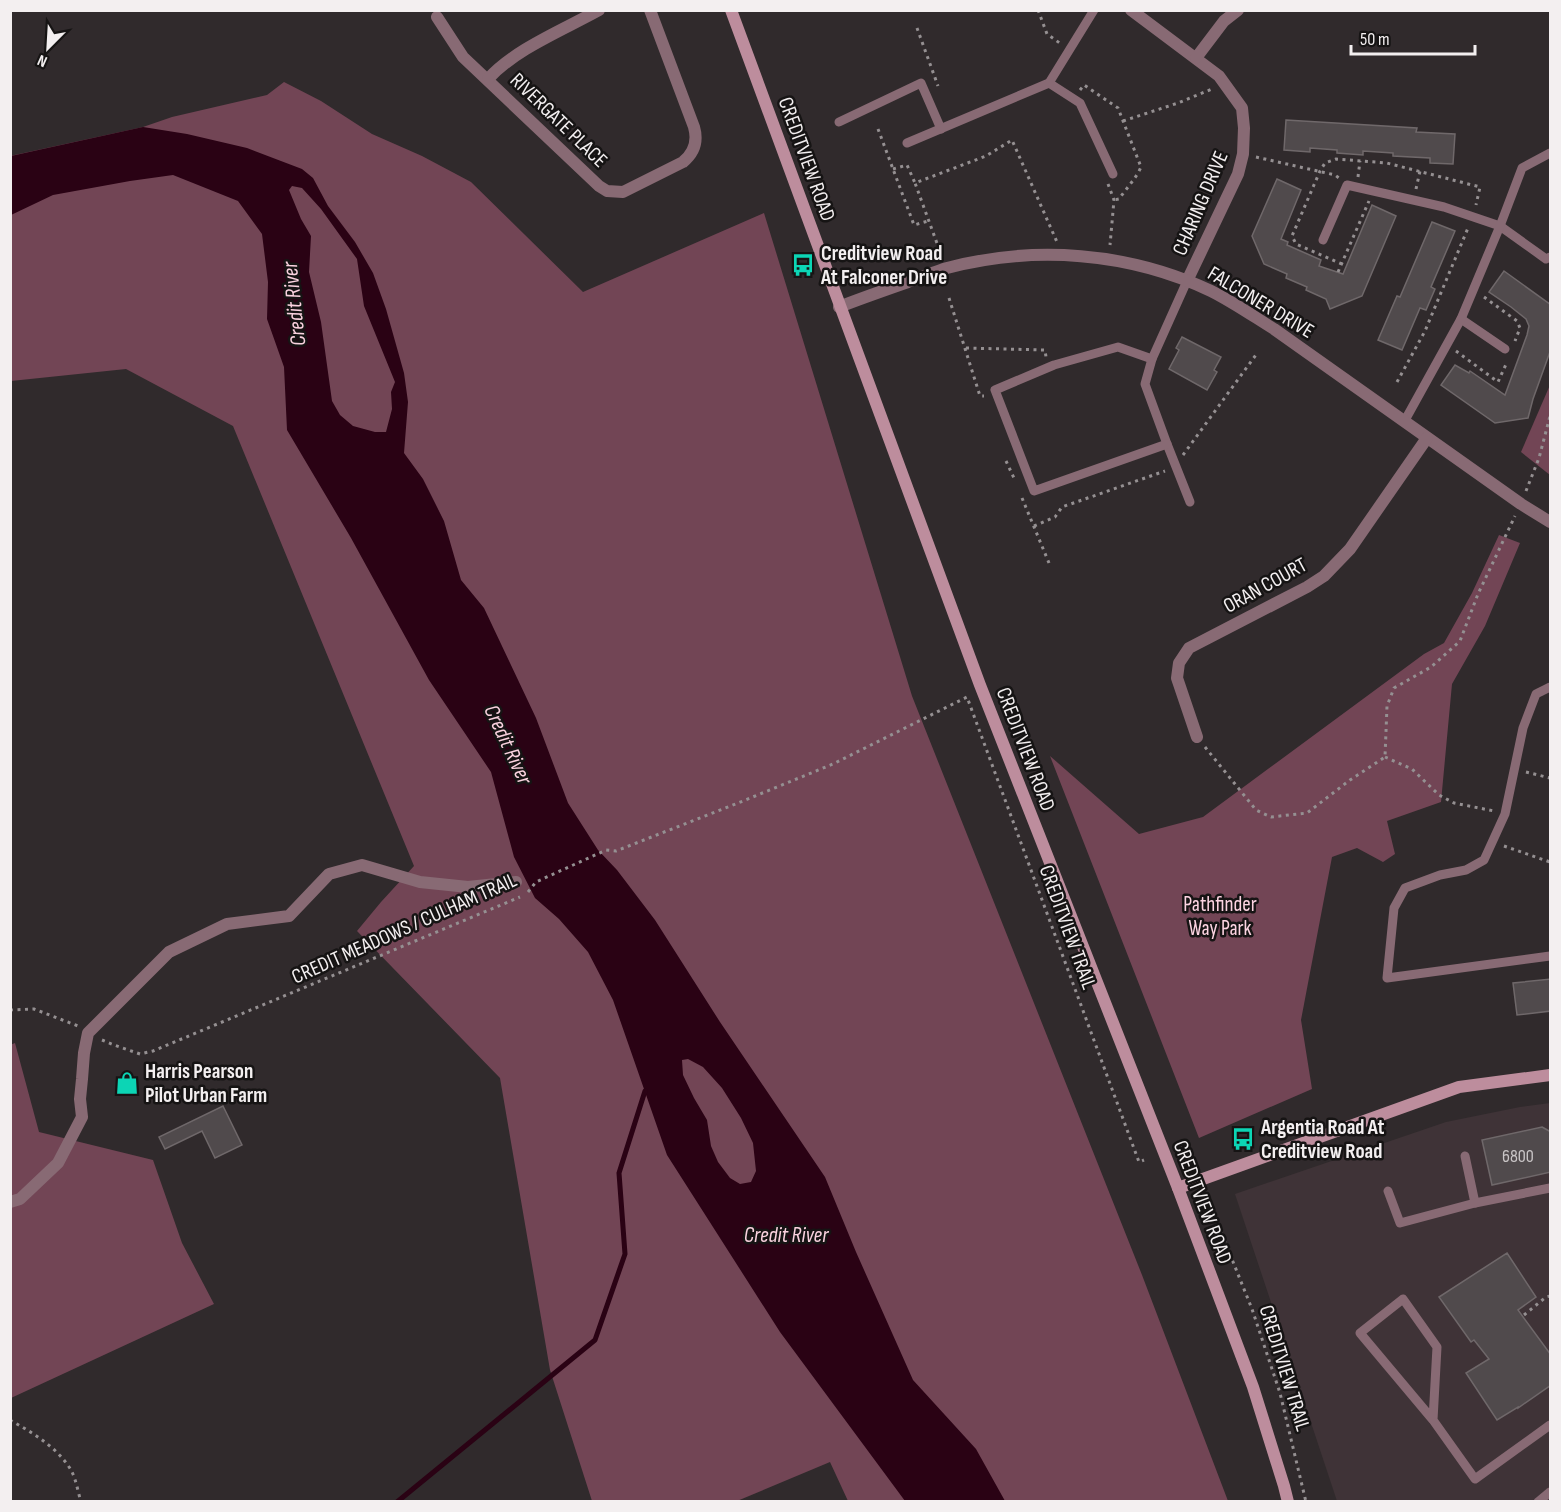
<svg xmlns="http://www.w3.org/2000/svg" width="1561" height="1512" font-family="'Sofia Sans Condensed',sans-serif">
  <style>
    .built { fill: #3f3337 }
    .green { fill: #724555 }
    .water { fill: #2a0214; fill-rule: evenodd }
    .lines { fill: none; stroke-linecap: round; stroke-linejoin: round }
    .stream { stroke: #2a0214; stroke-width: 5 }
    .building { fill: #504a4c; stroke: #6f686a; stroke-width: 1.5 }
    .path { stroke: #959092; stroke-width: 3; stroke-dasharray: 3 4.5; stroke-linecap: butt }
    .lane { stroke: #886a74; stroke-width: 9 }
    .street { stroke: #886a74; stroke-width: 12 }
    .secondary { stroke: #bd8d9d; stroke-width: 12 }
    .labels { text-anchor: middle; stroke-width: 5; stroke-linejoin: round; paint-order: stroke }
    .number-label { font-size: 18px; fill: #cac6c7 }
    .street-label { font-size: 21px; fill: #f3eff0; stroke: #161414 }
    .poi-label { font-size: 21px; font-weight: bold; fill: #f3eff0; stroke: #161414; text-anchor: start }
    .park-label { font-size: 21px; fill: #fdd4e2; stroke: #161414 }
    .water-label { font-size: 22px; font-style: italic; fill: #fad2df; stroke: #161414 }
  </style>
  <rect width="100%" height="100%" fill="#302a2c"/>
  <path class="built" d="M1550,1103V1501H1337L1235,1194L1446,1122L1520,1107Z"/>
  <g class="green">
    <path d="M284,82L321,101L372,134L422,156L471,182L583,292L764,213L912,696L1142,1275L1228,1501H848L830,1462L737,1501H592L550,1370L500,1078L357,931L381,902L414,866L233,426L126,369L11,381L10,156L143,127L172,117L267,95Z"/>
    <path d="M1550,385V475L1521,452Z"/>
    <path d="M1499,535L1520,543L1485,626L1452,684L1441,802L1387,821L1395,854L1383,862L1357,848L1332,857L1301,1020L1312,1089L1199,1138L1050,756L1139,834L1203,817L1424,654L1444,643L1472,593Z"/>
    <path d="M15,1043L39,1132L153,1160L182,1243L214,1304L11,1398L10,1045Z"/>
  </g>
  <path class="water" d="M143,127L187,134L247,148L302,169L313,178L328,206L355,242L373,273L386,309L404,373L408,402L404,453L423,479L444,521L461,580L484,608L536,718L568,803L598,850L617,870L655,920L720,1022L825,1177L856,1252L913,1380L976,1449L1005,1501H905L780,1332L667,1155L613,1000L588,952L559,919L535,898L514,857L491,772L429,680L351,538L287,430L284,367L267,319L268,282L262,234L238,201L173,175L130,181L53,195L11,215V156ZM292,186L302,188L321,209L357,259L364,306L395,382L391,392L392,409L386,432H375L353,426L340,415L332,401L321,322L309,272L311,236L301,219L289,190ZM688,1059L703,1067L722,1088L741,1118L753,1143L756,1171L751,1182L740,1184L730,1178L718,1162L711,1146L707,1120L694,1098L683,1075L682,1060Z"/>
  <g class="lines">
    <path class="stream" d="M397,1502L595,1340L625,1254L619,1173L645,1091"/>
  </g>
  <g class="building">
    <path d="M1286,120L1417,128L1416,132L1455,134L1453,164L1430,163V158L1393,156V153L1363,151V155L1337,153V150L1310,148V152L1284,150Z"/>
    <path d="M1277,179L1301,190L1281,239L1288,242L1287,245L1321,260L1319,266L1343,274L1372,205L1396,216L1362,296L1330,309L1326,299L1306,290L1307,287L1286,278L1287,274L1264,264L1252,236Z"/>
    <path d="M1432,222L1455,231L1431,287L1435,289L1426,310L1420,308L1402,350L1378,340L1397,296L1400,297Z"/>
    <path d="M1504,271L1551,305V349L1533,399L1528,418L1495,423L1441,385L1455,365L1469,373L1470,371L1505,395L1527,335L1529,326L1526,319L1511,307L1489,292Z"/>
    <path d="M1182,337L1221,357L1214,370L1217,372L1207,390L1169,369L1179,350L1176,348Z"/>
    <path d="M1551,979V1011L1517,1015L1513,983Z"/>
    <path d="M223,1106L242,1145L215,1158L202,1131L165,1149L159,1137Z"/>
    <path d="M1542,1127L1551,1132V1172L1492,1185L1482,1140Z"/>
    <path d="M1507,1253L1536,1297L1518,1310L1551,1355V1385L1518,1408V1407L1497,1420L1466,1373L1489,1359L1474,1340L1471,1342L1439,1297Z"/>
  </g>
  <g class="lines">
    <g class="path">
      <path d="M1038,10L1047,34L1061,44"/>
      <path d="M917,28L938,86"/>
      <path d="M1080,90L1084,85L1118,108L1141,167C1137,177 1126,189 1119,199L1114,200"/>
      <path d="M1123,121L1178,103L1212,89"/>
      <path d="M878,129L914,225L928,221"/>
      <path d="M1256,157L1335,175L1339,178"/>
      <path d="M893,169L907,165L915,183"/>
      <path d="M1358,177L1360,161"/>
      <path d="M1108,184L1114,200L1110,245"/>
      <path d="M1416,189L1420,171"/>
      <path d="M942,257L915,183L986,156L1012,140L1057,242"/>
      <path d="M1342,264L1296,244L1292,236L1320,171L1325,163L1336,159L1387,163L1480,187L1476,205"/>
      <path d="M1338,272L1369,201"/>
      <path d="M1484,297L1517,321L1520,328L1515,341"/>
      <path d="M949,298L980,396H984"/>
      <path d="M966,348L1045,350L1046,357"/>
      <path d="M1456,351L1498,382L1507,362"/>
      <path d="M1397,382L1425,331L1468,228"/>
      <path d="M1183,455L1258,352"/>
      <path d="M1006,461L1014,478"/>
      <path d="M1526,491L1539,458L1550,416"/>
      <path d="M1022,498L1049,563"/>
      <path d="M1034,526L1055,517L1062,507L1165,471"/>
      <path d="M1205,747L1256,810L1271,817L1307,813L1350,780L1385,757L1387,706L1394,688L1431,667L1460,641L1478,594L1515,516"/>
      <path d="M1385,757L1412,769L1439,795L1454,803L1494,811"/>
      <path d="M1526,772L1550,778"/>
      <path d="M1504,846L1550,862"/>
      <path d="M528,892L536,882L606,850L616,851L743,801L833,764L967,697L1139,1162L1144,1160"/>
      <path d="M10,1010L34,1009L78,1026"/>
      <path d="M102,1040L114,1045L140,1054L153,1051L520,897"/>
      <path d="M1213,1212L1252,1309L1280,1393L1306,1502"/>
      <path d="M1524,1315L1546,1297L1550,1296"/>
      <path d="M10,1420C33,1433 57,1447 71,1470C76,1479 78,1492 81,1502"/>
    </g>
    <g class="lane">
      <path d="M1049,83L1080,103L1113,174"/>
      <path d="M839,122L921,83L941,129"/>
      <path d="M907,143L1049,83L1094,10"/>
      <path d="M1323,240L1347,185L1444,207L1500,226L1546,259L1550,257"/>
      <path d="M1187,281L1152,359L1145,384L1167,444L1190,502"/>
      <path d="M1461,319L1505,349"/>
      <path d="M1152,359L1118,347L1054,365L995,390L1034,491L1167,444"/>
      <path d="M1404,422L1461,319L1500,226L1522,168L1550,153"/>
      <path d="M1550,687L1536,694L1523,728L1505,814L1484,860L1466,870L1440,875L1405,888L1394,908L1387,978L1550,956"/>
      <path d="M1465,1156L1475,1203"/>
      <path d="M1388,1191L1400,1223L1475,1203L1550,1188"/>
      <path d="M1433,1420L1437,1347L1403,1299L1360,1333L1433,1420L1475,1479L1550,1425"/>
      <path d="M1538,1502L1550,1492"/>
    </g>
    <g class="street">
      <path d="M1131,10L1219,76L1242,108L1244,128L1243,154L1238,174L1187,281"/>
      <path d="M437,17L463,57L599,186L607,191L623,192L683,162C694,153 698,141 694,127L650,10"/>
      <path d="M1196,58L1224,21L1238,10"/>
      <path d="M488,79C515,49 563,30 599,10"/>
      <path d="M839,307C862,298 885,290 908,282C921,277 934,272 947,268C1034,245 1129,252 1211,291C1233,302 1253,316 1274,329L1521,504L1550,522"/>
      <path d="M1197,737L1177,678L1179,663L1189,648L1307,587L1324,576L1350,549L1427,438"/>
      <path d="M10,1202L20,1199L58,1163L82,1117L80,1099L82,1079L84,1053L88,1033L169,952L227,924L289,916L329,874L362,865L420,882L468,887L516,882"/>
    </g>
    <g class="secondary">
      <path d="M731,10L980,685L1178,1188L1253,1387L1284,1486L1288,1502"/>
      <path d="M1178,1188L1459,1087L1550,1075"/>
    </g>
  </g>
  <defs>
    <g id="bus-bare" transform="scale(1.8)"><path d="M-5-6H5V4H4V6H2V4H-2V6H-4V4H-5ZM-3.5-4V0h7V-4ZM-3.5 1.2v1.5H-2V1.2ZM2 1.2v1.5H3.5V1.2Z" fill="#0cd5b5" stroke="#161414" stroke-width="2.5" paint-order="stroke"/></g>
    <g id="shop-bare" transform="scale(1.8)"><path d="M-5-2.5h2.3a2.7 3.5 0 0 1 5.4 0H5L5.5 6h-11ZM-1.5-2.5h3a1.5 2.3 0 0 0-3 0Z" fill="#0cd5b5" stroke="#161414" stroke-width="2.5" paint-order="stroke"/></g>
  </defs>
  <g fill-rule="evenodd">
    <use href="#bus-bare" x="803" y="265"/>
    <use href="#shop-bare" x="127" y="1083"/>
    <use href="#bus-bare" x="1243" y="1139"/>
  </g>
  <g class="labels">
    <g class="number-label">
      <text x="1518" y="1162">6800</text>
    </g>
    <g class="street-label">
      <text transform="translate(559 120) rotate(44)" y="7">RIVERGATE PLACE</text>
      <text transform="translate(807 159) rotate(70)" y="7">CREDITVIEW ROAD</text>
      <text transform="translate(1200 203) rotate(-67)" y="7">CHARING DRIVE</text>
      <text transform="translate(1261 302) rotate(31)" y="7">FALCONER DRIVE</text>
      <text transform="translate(1265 585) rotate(-29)" y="7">ORAN COURT</text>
      <text transform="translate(1026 749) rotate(69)" y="7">CREDITVIEW ROAD</text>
      <text transform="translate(1068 927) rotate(70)" y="7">CREDITVIEW TRAIL</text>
      <text transform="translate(404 928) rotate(-24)" y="7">CREDIT MEADOWS / CULHAM TRAIL</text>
      <text transform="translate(1203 1202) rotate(69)" y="7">CREDITVIEW ROAD</text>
      <text transform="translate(1285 1368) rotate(73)" y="7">CREDITVIEW TRAIL</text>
    </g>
    <g class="poi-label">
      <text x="821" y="260">Creditview Road<tspan x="821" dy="24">At Falconer Drive</tspan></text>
      <text x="145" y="1078">Harris Pearson<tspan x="145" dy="24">Pilot Urban Farm</tspan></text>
      <text x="1261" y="1134">Argentia Road At<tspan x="1261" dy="24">Creditview Road</tspan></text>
    </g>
    <g class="park-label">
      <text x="1220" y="911">Pathfinder<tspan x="1220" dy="24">Way Park</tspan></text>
    </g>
    <g class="water-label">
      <text transform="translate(293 304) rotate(-96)" y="8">Credit River</text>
      <text transform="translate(509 744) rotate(65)" y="8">Credit River</text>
      <text x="786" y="1242">Credit River</text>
    </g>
  </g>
  <rect width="1561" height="1512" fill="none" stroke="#f3eff0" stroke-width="24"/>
  <g transform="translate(48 48) rotate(204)" stroke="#161414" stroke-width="4.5" paint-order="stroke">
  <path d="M0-4.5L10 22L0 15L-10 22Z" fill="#f3eff0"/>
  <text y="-9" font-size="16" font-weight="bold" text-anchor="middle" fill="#f3eff0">N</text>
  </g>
  <path d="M1351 45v9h124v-9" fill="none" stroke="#f3eff0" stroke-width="3"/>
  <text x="1360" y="45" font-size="18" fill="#f3eff0" stroke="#161414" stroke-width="4.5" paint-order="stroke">50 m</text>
</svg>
